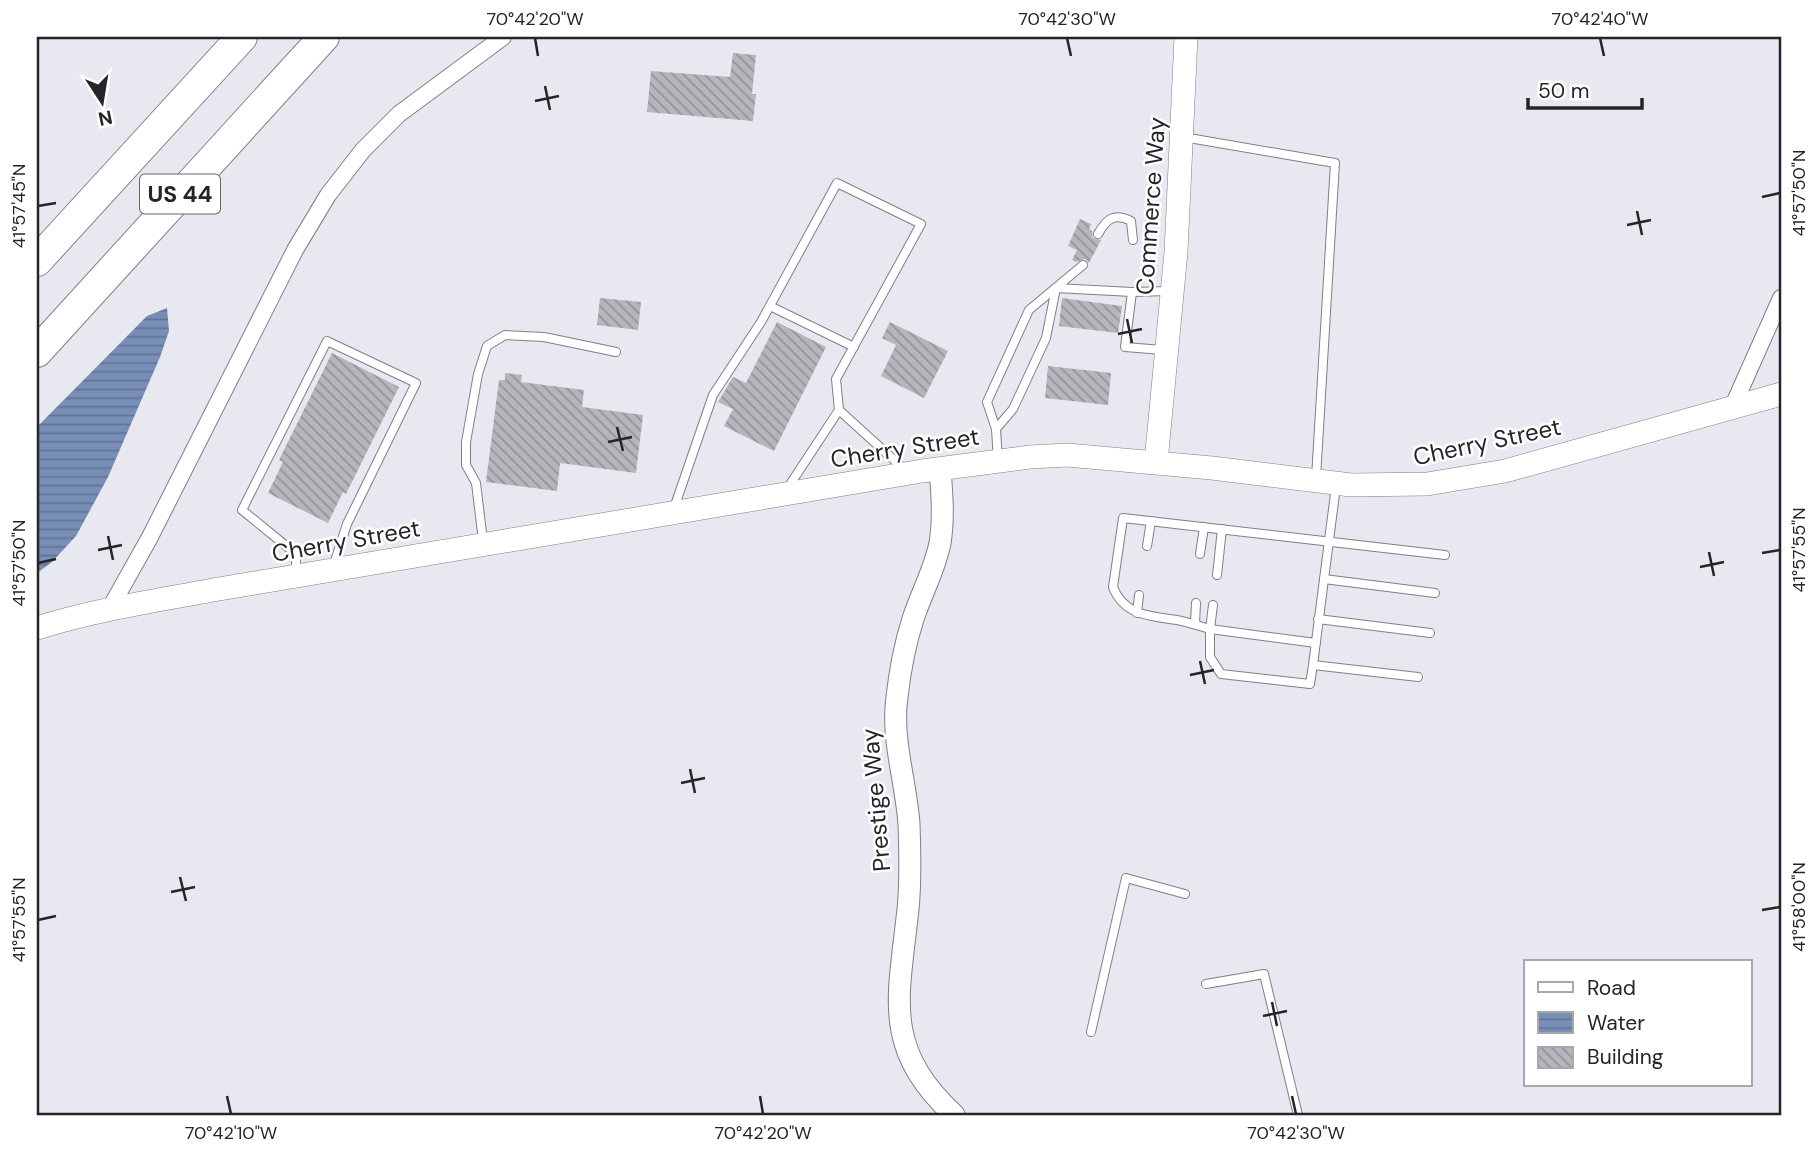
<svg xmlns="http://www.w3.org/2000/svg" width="1818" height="1152" font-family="'DM Sans',sans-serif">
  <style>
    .water { fill: url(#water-rules) }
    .building { fill: url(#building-back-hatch) }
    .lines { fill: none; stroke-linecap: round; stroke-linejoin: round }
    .service-casing { stroke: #7f7f86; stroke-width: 10 }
    .minor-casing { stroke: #7f7f86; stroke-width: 18 }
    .tertiary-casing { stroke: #7f7f86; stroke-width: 23 }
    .secondary-casing { stroke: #7f7f86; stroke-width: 24 }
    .motorway-casing { stroke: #7f7f86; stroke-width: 32 }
    .service { stroke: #fff; stroke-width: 8 }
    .minor { stroke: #fff; stroke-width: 16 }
    .tertiary { stroke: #fff; stroke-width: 21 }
    .secondary { stroke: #fff; stroke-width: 23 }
    .motorway { stroke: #fff; stroke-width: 30 }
    .ticks { fill: none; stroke: #252528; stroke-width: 2.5 }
    .labels { text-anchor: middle; stroke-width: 5; stroke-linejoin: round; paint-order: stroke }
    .shield { fill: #fff; stroke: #666668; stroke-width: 2 }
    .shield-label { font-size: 23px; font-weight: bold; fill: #252528 }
    .street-label { font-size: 24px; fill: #252528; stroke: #fff }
    .neatline { fill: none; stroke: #252528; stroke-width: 2.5 }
    .ticks-label { font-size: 18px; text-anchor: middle; fill: #252528 }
  </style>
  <defs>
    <pattern id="water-rules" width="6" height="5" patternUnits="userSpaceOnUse" patternTransform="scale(1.75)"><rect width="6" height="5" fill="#788eb7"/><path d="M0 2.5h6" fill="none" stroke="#627495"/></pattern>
    <pattern id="building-back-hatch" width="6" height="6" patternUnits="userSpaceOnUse" patternTransform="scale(1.75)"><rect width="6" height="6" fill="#b6b5bc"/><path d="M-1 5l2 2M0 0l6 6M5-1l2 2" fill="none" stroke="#949399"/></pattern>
  </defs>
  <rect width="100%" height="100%" fill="#e8e8f0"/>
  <path class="water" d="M167,308L169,331L160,357L108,477L76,536L52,562L37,573V427L147,316Z"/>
  <g class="building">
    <path d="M733,53L756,55L752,94H756L753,121L647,112L651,71L730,77Z"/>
    <path d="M1080,219L1091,224L1089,229L1092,231L1093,238L1101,240L1089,263L1085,259L1076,262L1072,260L1077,250L1068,246Z"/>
    <path d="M600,298L641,302L638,330L597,325Z"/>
    <path d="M1062,298L1122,306L1118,333L1059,326Z"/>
    <path d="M777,322L826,347L774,451L724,426L733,409L718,402L733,377L746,383Z"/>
    <path d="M890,322L948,351L924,398L881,376L896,345L882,338Z"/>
    <path d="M332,353L399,387L346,494L343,492L328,523L268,493L283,462L279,460Z"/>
    <path d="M1048,366L1111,373L1108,405L1045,398Z"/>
    <path d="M505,373L522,375L521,382L584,390L582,407L643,415L636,473L560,463L557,491L486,482L499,380H505Z"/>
  </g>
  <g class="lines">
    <g class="service-casing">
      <g id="service">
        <path d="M1183,137L1335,163L1316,478"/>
        <path d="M1098,234C1107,218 1114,213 1131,221L1133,240"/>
        <path d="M770,306L854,347"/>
        <path d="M1163,350L1125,347L1132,292L1169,291"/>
        <path d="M996,429L987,402L1029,310L1083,265"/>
        <path d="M998,461L996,429L1013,409L1046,338L1056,288L1132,292"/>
        <path d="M787,489L839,410"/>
        <path d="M673,511L713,395L761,322L837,183L921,224L836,379L839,410L904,469"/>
        <path d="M483,541L476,483L466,465V442L478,374L487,346L505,335L544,337L616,352"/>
        <path d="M1147,546L1151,521"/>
        <path d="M1200,554L1204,527"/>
        <path d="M296,573V554L242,510L327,341L416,383L347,524L333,567"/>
        <path d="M1217,575L1222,529"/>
        <path d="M1324,579L1435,593"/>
        <path d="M1213,605L1210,629C1199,626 1188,622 1177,620C1151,616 1124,616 1113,587L1123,518L1445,555"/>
        <path d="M1137,613L1139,595"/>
        <path d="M1318,619L1430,633"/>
        <path d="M1195,624L1196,603"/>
        <path d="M1316,643L1210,629V657L1221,674L1310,684L1313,665L1336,486"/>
        <path d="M1313,665L1418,677"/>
        <path d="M1206,984L1264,974L1298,1115"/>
        <path d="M1091,1032L1126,878L1185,894"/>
      </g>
    </g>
    <g class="minor-casing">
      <g id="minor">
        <path d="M1733,406L1781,298"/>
        <path d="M109,610L150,537L295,250L328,195L363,150L399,114L503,37"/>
      </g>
    </g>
    <g class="tertiary-casing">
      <path id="tertiary" d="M940,469C942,494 944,518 940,543C935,569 921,594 913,619C905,644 900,670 897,697C891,739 906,781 909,824C910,852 911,881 908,909C899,997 881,1047 954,1115"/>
    </g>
    <g class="secondary-casing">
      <g id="secondary">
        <path d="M1156,462L1176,252L1186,37"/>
        <path d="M37,628C94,610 154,601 213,590L922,471L1030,457L1067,455L1212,468L1351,485L1427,484L1505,471L1781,394"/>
      </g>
    </g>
    <g class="motorway-casing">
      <g id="motorway">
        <path d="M37,261L242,37"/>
        <path d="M37,352L324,37"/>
      </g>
    </g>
    <use href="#service" class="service"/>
    <use href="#minor" class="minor"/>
    <use href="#tertiary" class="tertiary"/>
    <use href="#secondary" class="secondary"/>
    <use href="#motorway" class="motorway"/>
  </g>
  <path class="ticks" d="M535,38L538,56M1067,38L1071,56M1600,38L1604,56M545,86L550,110M535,101L559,96M1762,197L1780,193M38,206L56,203M1637,211L1642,235M1627,225L1651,220M1127,319L1132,343M1118,334L1142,329M617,427L623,451M608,442L632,437M108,536L113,560M98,550L122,545M1709,552L1714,576M1762,553L1780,550M38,563L56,559M1700,567L1724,562M1200,661L1205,684M1190,675L1214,670M690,769L695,793M681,783L705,778M180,877L186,901M171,892L195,887M1762,910L1780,907M38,920L56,916M1272,1002L1277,1026M1263,1016L1287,1011M227,1096L231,1114M760,1096L763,1114M1292,1096L1296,1114"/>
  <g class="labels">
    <rect class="shield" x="140" y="174.5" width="80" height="39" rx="5"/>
    <g class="shield-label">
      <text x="180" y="202">US 44</text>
    </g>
    <g class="street-label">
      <text transform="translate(1151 206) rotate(-86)" y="8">Commerce Way</text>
      <text transform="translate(1487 442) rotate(-12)" y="8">Cherry Street</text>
      <text transform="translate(905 448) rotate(-9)" y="8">Cherry Street</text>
      <text transform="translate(346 541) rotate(-10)" y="8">Cherry Street</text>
      <text transform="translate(876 800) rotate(-95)" y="8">Prestige Way</text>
    </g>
  </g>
  <rect width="1818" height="1152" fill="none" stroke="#ffffff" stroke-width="77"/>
  <rect x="1524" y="960" width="228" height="126" fill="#ffffff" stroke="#a8a8a9" stroke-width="2"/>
  <rect x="1538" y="982" width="35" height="10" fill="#ffffff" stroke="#a8a8a9" stroke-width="2"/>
  <text x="1587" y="995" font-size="21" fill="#252528">Road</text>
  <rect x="1538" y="1012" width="35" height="21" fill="url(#water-rules)" stroke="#a8a8a9" stroke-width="2"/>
  <text x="1587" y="1030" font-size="21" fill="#252528">Water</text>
  <rect x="1538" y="1047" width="35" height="21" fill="url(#building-back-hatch)" stroke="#a8a8a9" stroke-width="2"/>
  <text x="1587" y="1064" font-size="21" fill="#252528">Building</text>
  <g transform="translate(102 102) rotate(168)" stroke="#ffffff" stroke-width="5" paint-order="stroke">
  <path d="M0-5L12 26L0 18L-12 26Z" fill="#252528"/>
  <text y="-10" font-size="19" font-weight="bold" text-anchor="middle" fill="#252528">N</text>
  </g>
  <path d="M1528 98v10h114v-10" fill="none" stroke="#252528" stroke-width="3.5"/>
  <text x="1538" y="98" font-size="21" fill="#252528" stroke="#ffffff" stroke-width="5" paint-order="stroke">50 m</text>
  <rect x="38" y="38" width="1742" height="1076" class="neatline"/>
  <g class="ticks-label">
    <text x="535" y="25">70°42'20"W</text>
    <text x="1067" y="25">70°42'30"W</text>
    <text x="1600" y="25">70°42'40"W</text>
    <text transform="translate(1799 193) rotate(-90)" y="6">41°57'50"N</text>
    <text transform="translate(19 206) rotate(-90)" y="6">41°57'45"N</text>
    <text transform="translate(1799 550) rotate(-90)" y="6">41°57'55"N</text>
    <text transform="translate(19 563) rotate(-90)" y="6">41°57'50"N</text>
    <text transform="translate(1799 907) rotate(-90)" y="6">41°58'00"N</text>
    <text transform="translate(19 920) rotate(-90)" y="6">41°57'55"N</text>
    <text x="231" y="1139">70°42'10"W</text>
    <text x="763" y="1139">70°42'20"W</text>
    <text x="1296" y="1139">70°42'30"W</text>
  </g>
</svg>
